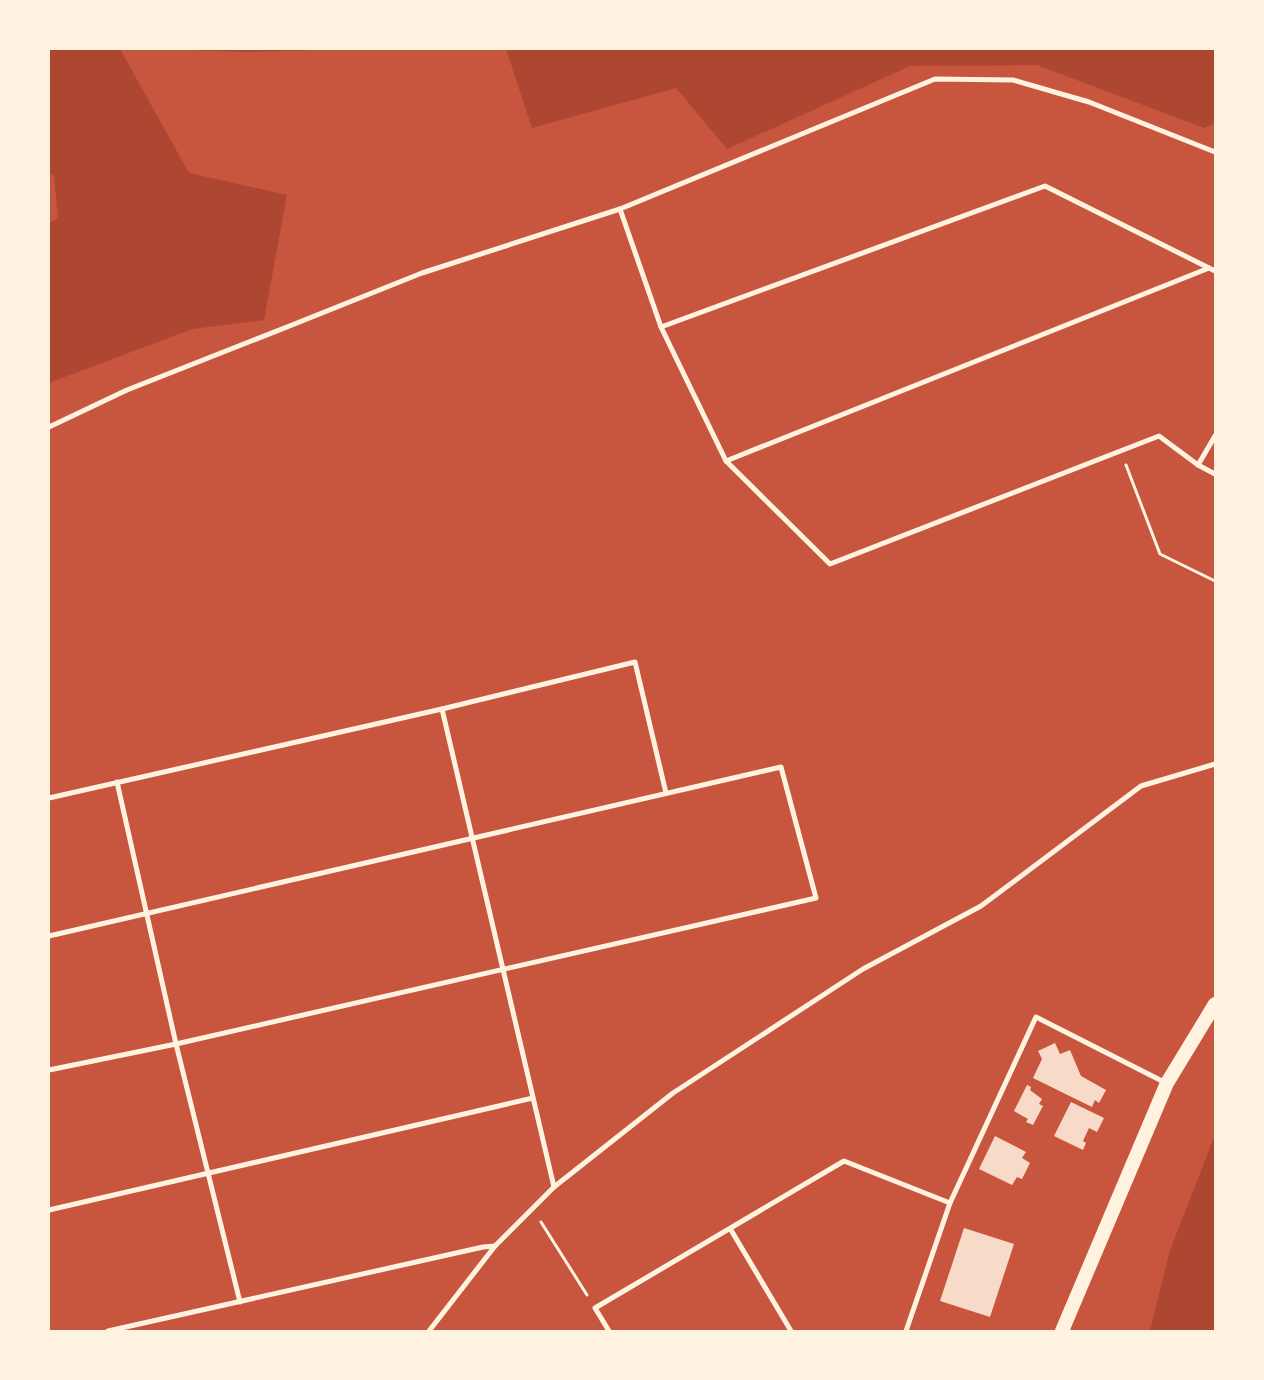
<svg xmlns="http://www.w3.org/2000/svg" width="1264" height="1380" font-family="'Asap Condensed',sans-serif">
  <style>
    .green { fill: #ae4732 }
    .building { fill: #f7dbc8 }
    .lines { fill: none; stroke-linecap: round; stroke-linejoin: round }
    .path { stroke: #fff3e0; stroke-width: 3 }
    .minor { stroke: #fff3e0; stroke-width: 5 }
    .trunk { stroke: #fff3e0; stroke-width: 14 }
  </style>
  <rect width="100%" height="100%" fill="#c8553d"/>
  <g class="green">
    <path d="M49,49H120L189,173L287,195L264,320L192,329L49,383V223L58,218L54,176L49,173Z"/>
    <path d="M159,49H322V50L245,52Z"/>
    <path d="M506,49H1215V123L1204,128L1037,65L910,66L727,149L676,88L532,128Z"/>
    <path d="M1215,1135V1331H1150L1170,1250Z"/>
  </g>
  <g class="building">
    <path d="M1055,1043L1060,1054L1070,1050L1081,1076L1106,1090L1099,1103L1095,1100L1092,1107L1033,1078L1042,1059L1038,1051Z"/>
    <path d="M1027,1085L1031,1087L1030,1090L1042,1099L1039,1104L1043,1106L1033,1125L1026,1122L1028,1119L1014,1111Z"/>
    <path d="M1071,1102L1104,1118L1097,1132L1089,1128L1083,1141L1086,1143L1083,1150L1054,1136Z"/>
    <path d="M995,1136L1026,1152L1022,1158L1030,1163L1022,1179L1017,1177L1012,1185L979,1169Z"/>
    <path d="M964,1228L1014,1244L990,1317L940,1301Z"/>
  </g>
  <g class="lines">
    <g class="path">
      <path d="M1126,465L1160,554L1215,581"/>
      <path d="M541,1222L587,1295"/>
    </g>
    <g class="minor">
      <path d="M620,209L661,327L726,461L830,564L1159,436L1198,465L1215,474"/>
      <path d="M661,327L1045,186L1215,271"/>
      <path d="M49,427L127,390L292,325L422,273L620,209L935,79L1013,80L1089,102L1215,152"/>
      <path d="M726,461L1209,268"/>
      <path d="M1198,465L1215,436"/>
      <path d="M442,709L554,1187"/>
      <path d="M117,782L176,1044L240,1302"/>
      <path d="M49,798L442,709L635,662L666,793"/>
      <path d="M49,936L781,767L816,898L176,1044L49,1070"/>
      <path d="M49,1210L533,1098"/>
      <path d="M731,1230L791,1331"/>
      <path d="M108,1331L483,1247L495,1246"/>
      <path d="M429,1331L495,1246L554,1187L673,1093L863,969L981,906L1141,786L1215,764"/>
      <path d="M609,1331L595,1308L844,1161L950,1203"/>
      <path d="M906,1331L950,1203L1036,1017L1166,1083"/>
    </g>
    <path class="trunk" d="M1062,1331L1167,1083L1215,1004"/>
  </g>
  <rect width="1264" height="1380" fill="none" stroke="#fff3e0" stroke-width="100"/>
</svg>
